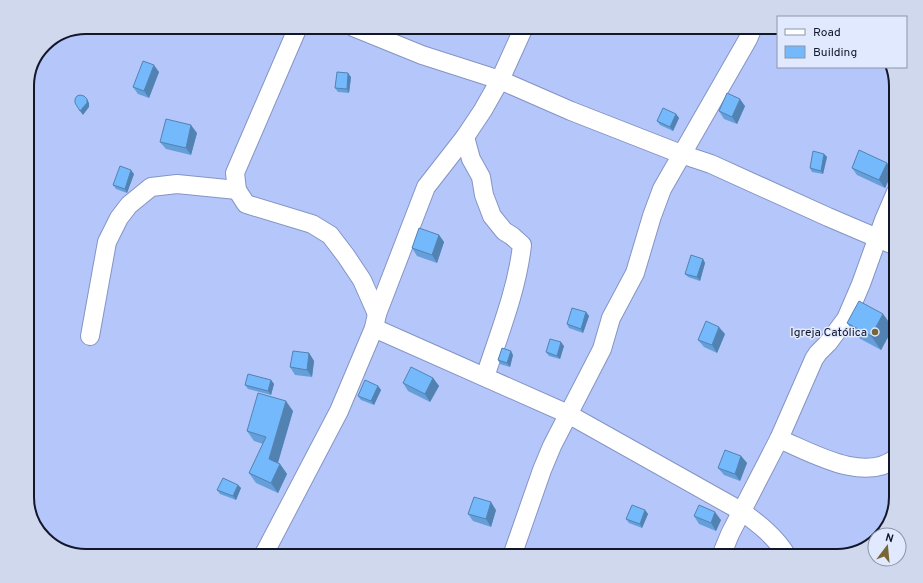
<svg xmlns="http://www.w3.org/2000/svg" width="923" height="583" font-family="Overpass,sans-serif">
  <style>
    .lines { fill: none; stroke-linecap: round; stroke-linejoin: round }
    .street-casing { stroke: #8494c4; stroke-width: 20 }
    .street { stroke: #fff; stroke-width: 18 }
    .wall { fill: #659fda }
    .shaded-wall { fill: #5282b1 }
    .building { fill: #75b9fd; stroke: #5282b1 }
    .poi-dot { fill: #786634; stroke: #e1e9fe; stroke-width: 1.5 }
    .labels { text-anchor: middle; stroke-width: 3; stroke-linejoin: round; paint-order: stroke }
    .poi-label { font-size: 12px; fill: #121729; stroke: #e1e9fe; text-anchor: end }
    .rim { fill: none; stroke: #121729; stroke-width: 2 }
  </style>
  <rect width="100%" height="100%" fill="#b5c7fa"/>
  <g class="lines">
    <g class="street-casing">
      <g id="street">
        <path d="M298,27L235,173L237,190L246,204L312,224L330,235L346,256L362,280L377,314"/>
        <path d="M353,27L422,55L500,80L571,111L681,154L711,164L828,217L896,246"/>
        <path d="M465,137L471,159L481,177L484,195L492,216L504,231L512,236L522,245C517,290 499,334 485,377"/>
        <path d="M374,328L568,414L741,511C759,524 776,537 787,556"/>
        <path d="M90,336L107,242L119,218L129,205L151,187L177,184L237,190"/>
        <path d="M779,439C811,452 864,484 896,458"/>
        <path d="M263,556L339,411L374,328L377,314L426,187L465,137L483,110L500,80L524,27"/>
        <path d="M512,556L542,470L552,446L602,349L611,318L635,273L652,216L662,189L748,39L753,27"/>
        <path d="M721,556L730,534L779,439L814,359L818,353L828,343L846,319L861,284L884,220L896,192"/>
      </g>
    </g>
    <use href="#street" class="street"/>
  </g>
  <g class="wall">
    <path d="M159,72L149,98L138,94L133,87Z"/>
    <path d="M351,77L349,93L338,92L335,88Z"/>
    <path d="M745,106L737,124L724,119L719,111Z"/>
    <path d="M676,114L679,118L673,131L660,125L657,121Z"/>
    <path d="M197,133L191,155L166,149L160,142Z"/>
    <path d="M824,154L827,157L823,174L812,172L810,168Z"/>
    <path d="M852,168L893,171L885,188L857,175Z"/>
    <path d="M134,174L127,193L116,189L113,185Z"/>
    <path d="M439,235L444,242L437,263L417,256L412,248Z"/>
    <path d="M703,259L705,263L700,281L688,277L685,274Z"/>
    <path d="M586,312L589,316L583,333L569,328L567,324Z"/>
    <path d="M883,314L893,328L881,350L857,337L847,323Z"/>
    <path d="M725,334L717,353L704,347L698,340Z"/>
    <path d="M564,346L560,359L549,356L546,352Z"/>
    <path d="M309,353L314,361L312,377L295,375L290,367Z"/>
    <path d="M513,355L510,367L500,364L498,360Z"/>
    <path d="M433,378L439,386L430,402L408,391L403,383Z"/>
    <path d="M271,380L274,384L271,395L248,389L245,385Z"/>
    <path d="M378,386L381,390L374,405L361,400L358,396Z"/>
    <path d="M293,411L278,463L280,464L287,474L278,493L256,483L249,473L263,444L254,441L247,431Z"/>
    <path d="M741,456L747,463L740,481L724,475L718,468Z"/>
    <path d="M238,485L241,488L236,500L220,494L217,490Z"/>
    <path d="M496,510L491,527L473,521L468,514Z"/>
    <path d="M645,510L648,514L642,528L629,523L626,519Z"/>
    <path d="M694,516L721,520L716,531L699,524Z"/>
  </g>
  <g class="shaded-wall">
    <path d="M154,65L159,72L149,98L144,91Z"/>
    <path d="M348,73L351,77L349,93L347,89Z"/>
    <path d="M87,99L89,103V107L83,115L80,111Z"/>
    <path d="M740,99L745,106L737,124L732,117Z"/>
    <path d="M676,114L679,118L673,131L670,127Z"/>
    <path d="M191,125L197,133L191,155L186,148Z"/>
    <path d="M824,154L827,157L823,174L821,171Z"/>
    <path d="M887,163L893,171L885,188L879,180Z"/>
    <path d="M131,170L134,174L127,193L125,189Z"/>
    <path d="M439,235L444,242L437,263L432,255Z"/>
    <path d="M703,259L705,263L700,281L697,277Z"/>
    <path d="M586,312L589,316L583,333L581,329Z"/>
    <path d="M883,314L893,328L881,350L871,336Z"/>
    <path d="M719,327L725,334L717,353L712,345Z"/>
    <path d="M561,342L564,346L560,359L557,356Z"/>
    <path d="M511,351L513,355L510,367L507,363Z"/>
    <path d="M309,353L314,361L312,377L307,370Z"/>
    <path d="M433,378L439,386L430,402L425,394Z"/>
    <path d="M271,380L274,384L271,395L268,391Z"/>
    <path d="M378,386L381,390L374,405L371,401Z"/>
    <path d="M286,401L293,411L276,469L269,459Z"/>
    <path d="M29,411L31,415L27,441V421Z"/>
    <path d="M741,456L747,463L740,481L735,474Z"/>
    <path d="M280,464L287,474L278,493L271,483Z"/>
    <path d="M238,485L241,488L236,500L233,496Z"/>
    <path d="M491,502L496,510L491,527L486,519Z"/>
    <path d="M645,510L648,514L642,528L640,524Z"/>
    <path d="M715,512L721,520L716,531L711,523Z"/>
  </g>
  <g class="building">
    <path d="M143,61L154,65L144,91L133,87Z"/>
    <path d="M337,72L348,73L347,89L335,88Z"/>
    <path d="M727,93L740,99L732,117L719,111Z"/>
    <path d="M80,95L84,96L87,99V103L80,111L75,103V99L77,96Z"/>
    <path d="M663,108L676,114L670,127L657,121Z"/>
    <path d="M166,119L191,125L186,148L160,142Z"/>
    <path d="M859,150L887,163L879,180L852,168Z"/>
    <path d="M813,151L824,154L821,171L810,168Z"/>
    <path d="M120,166L131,170L125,189L113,185Z"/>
    <path d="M419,228L439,235L432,255L412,248Z"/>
    <path d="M691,255L703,259L697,277L685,274Z"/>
    <path d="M859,301L883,314L871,336L847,323Z"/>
    <path d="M572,308L586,312L581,329L567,324Z"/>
    <path d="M706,321L719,327L712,345L698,340Z"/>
    <path d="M550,339L561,342L557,356L546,352Z"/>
    <path d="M502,348L511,351L507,363L498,360Z"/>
    <path d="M293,351L309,353L307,370L290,367Z"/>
    <path d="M411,367L433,378L425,394L403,383Z"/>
    <path d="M248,374L271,380L268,391L245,385Z"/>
    <path d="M365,380L378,386L371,401L358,396Z"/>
    <path d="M258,393L286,401L269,459L280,464L271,483L249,473L266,437L247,431Z"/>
    <path d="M27,411H29L27,421Z"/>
    <path d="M725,450L741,456L735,474L718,468Z"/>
    <path d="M223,478L238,485L233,496L217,490Z"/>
    <path d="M474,497L491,502L486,519L468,514Z"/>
    <path d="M632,505L645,510L640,524L626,519Z"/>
    <path d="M699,505L715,512L711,523L694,516Z"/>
  </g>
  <circle class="poi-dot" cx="875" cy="332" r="4"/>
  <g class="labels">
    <g class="poi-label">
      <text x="867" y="336">Igreja Católica</text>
    </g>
  </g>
  <path d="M0 0H923V583H0ZM86 34H837A52 52 0 0 1 889 86V497A52 52 0 0 1 837 549H86A52 52 0 0 1 34 497V86A52 52 0 0 1 86 34Z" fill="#d0d8ed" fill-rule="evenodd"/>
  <path class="rim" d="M86 34H837A52 52 0 0 1 889 86V497A52 52 0 0 1 837 549H86A52 52 0 0 1 34 497V86A52 52 0 0 1 86 34Z"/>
  <rect x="777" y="16" width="130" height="52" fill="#e1e9fe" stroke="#8e95a9"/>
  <rect x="785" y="29" width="20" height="6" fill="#ffffff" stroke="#8e95a9"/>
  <text x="813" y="36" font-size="12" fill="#121729">Road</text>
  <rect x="785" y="46" width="20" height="12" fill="#75b9fd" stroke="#8e95a9"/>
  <text x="813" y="56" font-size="12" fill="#121729">Building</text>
  <g transform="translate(887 547) rotate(16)"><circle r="19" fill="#e1e9fe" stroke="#8e95a9"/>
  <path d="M0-3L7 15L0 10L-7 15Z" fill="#786634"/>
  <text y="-6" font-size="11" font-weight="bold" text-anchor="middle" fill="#121729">N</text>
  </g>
</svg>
